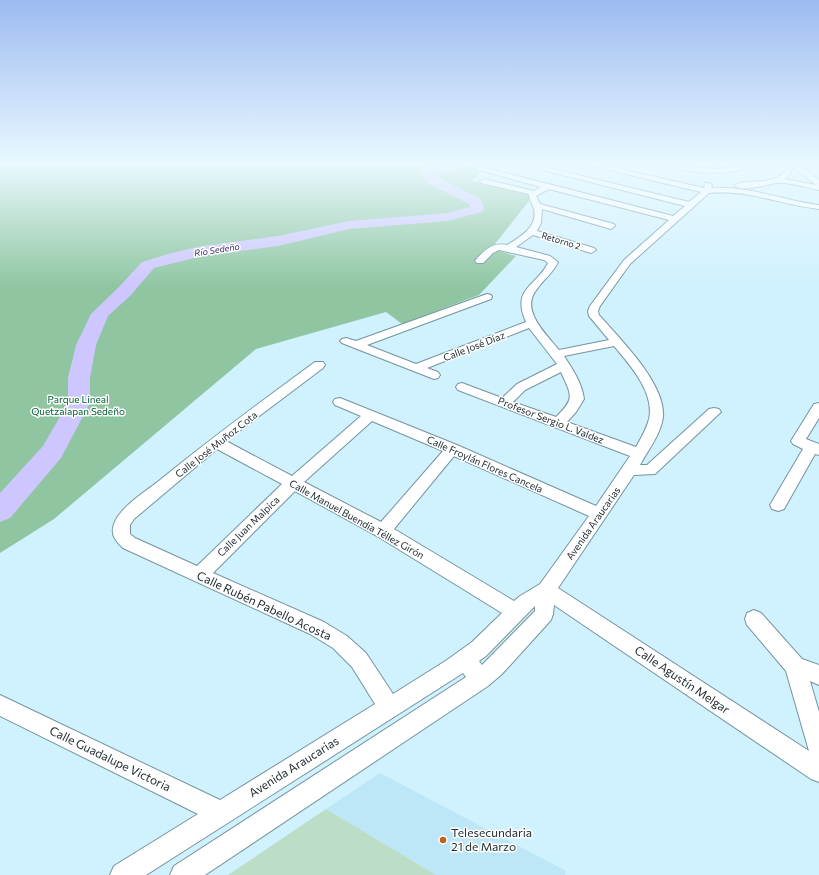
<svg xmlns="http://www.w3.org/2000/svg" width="819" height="875" font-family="Commissioner,sans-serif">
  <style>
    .built { fill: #bde7f7 }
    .green { fill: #bcddc6 }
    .forest { fill: #8fc6a1 }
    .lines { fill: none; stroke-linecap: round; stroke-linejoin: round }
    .river { fill: #cec6fe; fill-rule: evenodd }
    .minor-casing { stroke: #74939f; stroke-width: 2 }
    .minor { fill: #fff; fill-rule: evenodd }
    .poi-dot { fill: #c1621b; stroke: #fff; stroke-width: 1.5 }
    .labels { text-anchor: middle; stroke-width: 3; stroke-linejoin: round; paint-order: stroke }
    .far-street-label { font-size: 9px; fill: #222e33; stroke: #fff }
    .far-water-label { font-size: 9px; font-style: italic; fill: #3d2d6e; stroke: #fff }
    .street-label { font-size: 10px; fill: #222e33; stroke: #fff }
    .park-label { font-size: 10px; fill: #006032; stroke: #fff }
    .near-street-label { font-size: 12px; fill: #222e33; stroke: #fff }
    .near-poi-label { font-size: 12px; fill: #222e33; stroke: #fff; text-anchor: start }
  </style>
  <rect width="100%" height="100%" fill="#d0f1fe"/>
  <path class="built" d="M380,773L566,871L565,875H436L326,809Z"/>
  <path class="green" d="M326,809L436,875H228Z"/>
  <path class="forest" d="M0,165H488L472,181L533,196L491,249L516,256L479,295L402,324L386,312L256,349L54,519L0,553Z"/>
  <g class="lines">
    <path class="river" d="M446,164H468L466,167L433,175L481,199L484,209L482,212L447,221L349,229L278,246L202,256L154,268L131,295L108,316L96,345L90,378V403L61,458L10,518L0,522V493L43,446L68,403V378L76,345L91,314L119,287L142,262L168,254L202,246L278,236L349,221L447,213L470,207L469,204L425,182L420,173L422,170Z"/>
    <g class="minor-casing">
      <g id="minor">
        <path d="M482,164H489L486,168L673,216L685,206L519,164H533L689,202L701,192L584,164H599L704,188L705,183H708L712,185L711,188C748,185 783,201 819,205V209C782,205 747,189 709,193L630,264L600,306L598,311L599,315C620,339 666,384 663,417C661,434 648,450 640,465H647L709,409L714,408L719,409L721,412L655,474L634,475L558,588L809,751L786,671L747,625L745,619L747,613L754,610L761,613L802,659L819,665V685L810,681L819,712V782L811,779L554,605L553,614L551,620L502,674L488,686L205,875H170L174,866L466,677L463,673L146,875H110L114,866L198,814L0,716V695L220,800L375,704L352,667L333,648L310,634L123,548C116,541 110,535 114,524C120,507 145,492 160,480C210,439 262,401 315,362H323L325,365L323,368L226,441L292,476L361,416L335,405L333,402L335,399L340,398L457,445L596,506L630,456L458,390L456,387L458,384L462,383L502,398L517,384L557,364L529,328L427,368L438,372L440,375L438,378L434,379L352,347L342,343L340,341L342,339L346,338L356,341L487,294L491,295L492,297L491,299L367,345L416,364L526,322C511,288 536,287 548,263L544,260L499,250L493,253L483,263H477L475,261C484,250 493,242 507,245C520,237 538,227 534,209C532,204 529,199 529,194L481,183L480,181L484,179L534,191L541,187L479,170L477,169ZM549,189L669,220L624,260L590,306L588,311L589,316L609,340L559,350C547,335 519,310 537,289C544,279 553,273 558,262L550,256L516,247L533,235L591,253L596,250L594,248L537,231L541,223L542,209L611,229L615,226L614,224L540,204L536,196ZM614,346C630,365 655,393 649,419C646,430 641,438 636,447L567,422L576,412L584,399C582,383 572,368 564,356ZM561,372C571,395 576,398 556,417L513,402L525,390ZM372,421L443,451L381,522L304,482ZM217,449L282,484L197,566L135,538L130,534V525L134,519ZM454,456L589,516L540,584L520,596L514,601L394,529ZM295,491L377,536L502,613L472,642L447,660L393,694L366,653L347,636L324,622L213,573ZM535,606V611L482,665L479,661L486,656Z"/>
        <path d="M669,164C686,164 702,169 719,169C730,169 739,164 750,164C735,178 686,174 669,164Z"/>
        <path d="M786,164H799L819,180V190C809,188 786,181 776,183C767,185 741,192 734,186C745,177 770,188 785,171ZM793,167L816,185L785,179L792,171Z"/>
        <path d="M819,403V418L806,439L819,444V455L815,454L784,509L778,511L772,509L770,505L803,449L793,444L791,441L814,404Z"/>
      </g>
    </g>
    <use href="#minor" class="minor"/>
  </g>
  <linearGradient id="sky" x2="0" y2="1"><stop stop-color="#9dbbf1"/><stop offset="0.57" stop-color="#eaf9ff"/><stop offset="1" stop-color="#eaf9ff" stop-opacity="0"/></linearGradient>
  <rect width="819" height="287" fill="url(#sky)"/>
  <circle class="poi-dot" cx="443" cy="840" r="4"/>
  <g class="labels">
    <g class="far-street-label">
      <text transform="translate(561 241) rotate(17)" y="3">Retorno 2</text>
    </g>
    <g class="far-water-label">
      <text transform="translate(217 250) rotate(-9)" y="3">Río Sedeño</text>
    </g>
    <g class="street-label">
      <text transform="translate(474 346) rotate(-21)" y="4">Calle José Díaz</text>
      <text transform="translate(551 420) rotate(21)" y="4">Profesor Sergio L. Valdez</text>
      <text transform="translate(216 444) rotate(-38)" y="4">Calle José Muñoz Cota</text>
      <text transform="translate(485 464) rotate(24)" y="4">Calle Froylán Flores Cancela</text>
      <text transform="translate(357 519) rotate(29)" y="4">Calle Manuel Buendía Téllez Girón</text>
      <text transform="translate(593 523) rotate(-55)" y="4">Avenida Araucarias</text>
      <text transform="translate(248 526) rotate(-44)" y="4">Calle Juan Malpica</text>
    </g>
    <g class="park-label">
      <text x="78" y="403">Parque Lineal<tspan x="78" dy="12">Quetzalapan Sedeño</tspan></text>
    </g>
    <g class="near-street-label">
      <text transform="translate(264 606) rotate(25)" y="4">Calle Rubén Pabello Acosta</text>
      <text transform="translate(682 680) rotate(34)" y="4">Calle Agustín Melgar</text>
      <text transform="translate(110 759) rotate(26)" y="4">Calle Guadalupe Victoria</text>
      <text transform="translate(294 767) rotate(-32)" y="4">Avenida Araucarias</text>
    </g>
    <g class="near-poi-label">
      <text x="451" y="837">Telesecundaria<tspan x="451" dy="14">21 de Marzo</tspan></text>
    </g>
  </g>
</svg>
